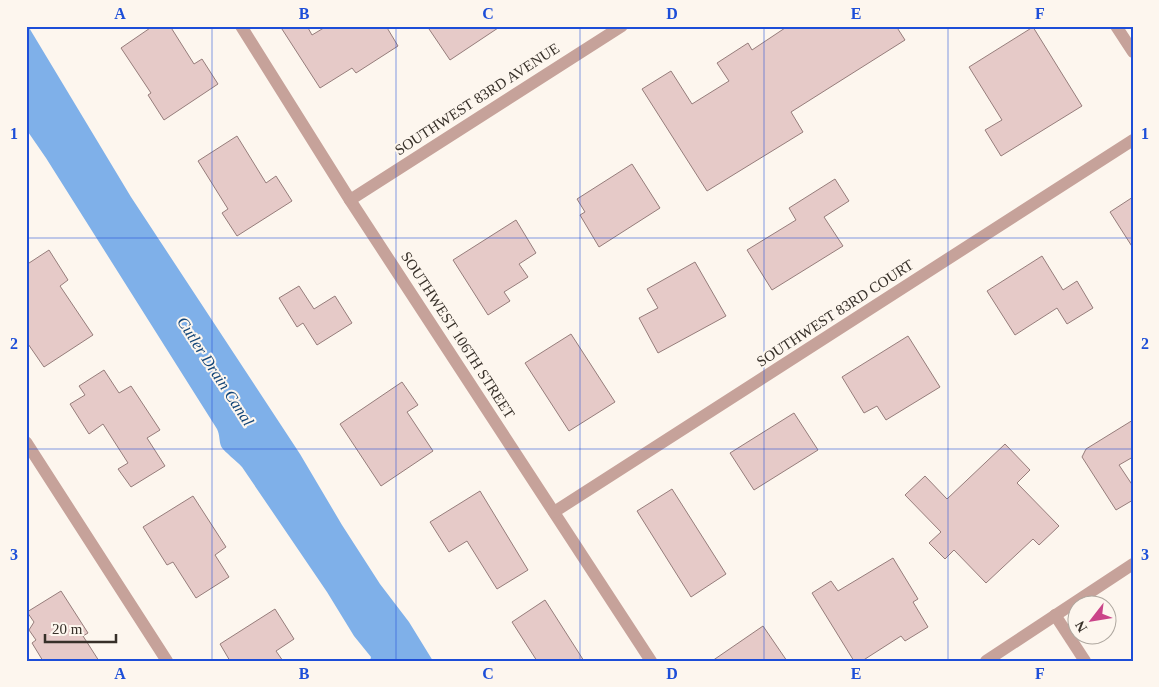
<svg xmlns="http://www.w3.org/2000/svg" width="1159" height="687" font-family="'Times New Roman',serif">
  <style>
    .water { fill: #7fb0e9 }
    .building { fill: #e6cac8; stroke: #967d7b }
    .lines { fill: none; stroke-linecap: round; stroke-linejoin: round }
    .minor { stroke: #c6a29a; stroke-width: 12 }
    .grid { fill: none; stroke: #1d4ed8; stroke-width: 1; stroke-opacity: 0.55 }
    .labels { text-anchor: middle; stroke-width: 4; stroke-linejoin: round; paint-order: stroke }
    .street-label { font-size: 15px; fill: #373029; stroke: #fdf6ee }
    .water-label { font-size: 16px; font-style: italic; fill: #124578; stroke: #fdf6ee }
    .neatline { fill: none; stroke: #1d4ed8; stroke-width: 2 }
    .grid-label { font-size: 16px; text-anchor: middle; font-weight: bold; fill: #1d4ed8 }
  </style>
  <rect width="100%" height="100%" fill="#fdf6ee"/>
  <path class="water" d="M26,26H28L131,197L300,454L342,525L380,584L409,622L433,661H370L371,657L354,636L327,592L242,467C238,462 222,450 221,446C219,441 220,435 217,429L46,158L26,129Z"/>
  <g class="building">
    <path d="M153,26H170L194,64L202,59L218,84L164,120L148,95L151,93L121,48Z"/>
    <path d="M280,26H307L312,35L327,26H386L398,46L356,73L352,68L320,88Z"/>
    <path d="M427,26H501L450,60Z"/>
    <path d="M788,26H896L905,40L791,112L803,132L707,191L642,89L671,71L692,104L729,81L717,63L748,43L752,50Z"/>
    <path d="M1033,27L1082,106L1001,156L985,130L1002,120L969,67Z"/>
    <path d="M237,136L266,183L276,176L292,201L237,236L222,213L228,209L198,161Z"/>
    <path d="M632,164L660,208L599,247L580,215L585,212L577,199Z"/>
    <path d="M835,179L849,201L824,217L843,246L772,290L747,250L796,220L789,208Z"/>
    <path d="M1133,197V248L1110,212Z"/>
    <path d="M516,220L536,253L519,264L528,277L504,292L510,301L488,315L453,260Z"/>
    <path d="M49,250L68,280L60,286L93,335L44,367L26,341V265Z"/>
    <path d="M1042,256L1063,290L1077,281L1093,308L1067,324L1057,308L1015,335L987,291Z"/>
    <path d="M695,262L726,316L658,353L639,318L658,308L647,289Z"/>
    <path d="M299,286L314,309L335,296L352,323L317,345L303,323L297,327L279,298Z"/>
    <path d="M571,334L615,402L569,431L525,363Z"/>
    <path d="M908,336L940,387L886,420L877,406L864,413L842,377Z"/>
    <path d="M104,370L119,393L131,386L160,430L147,438L165,466L131,487L118,469L128,463L103,424L89,434L70,404L85,395L79,386Z"/>
    <path d="M402,382L418,405L407,412L433,451L381,486L340,424Z"/>
    <path d="M794,413L818,450L754,490L730,453Z"/>
    <path d="M1133,420V457L1119,465L1133,486V500L1116,510L1082,457L1086,449Z"/>
    <path d="M1005,444L1030,470L1017,483L1059,526L1039,545L1033,539L986,583L954,550L945,559L929,543L941,532L905,495L925,476L947,499Z"/>
    <path d="M672,489L726,574L691,597L637,511Z"/>
    <path d="M480,491L528,570L497,589L467,541L449,552L430,522Z"/>
    <path d="M193,496L226,547L215,555L229,577L196,598L173,562L167,565L143,527Z"/>
    <path d="M893,558L918,599L913,602L928,627L905,641L901,636L862,661H854L812,593L831,581L838,591Z"/>
    <path d="M61,591L88,633L83,636L99,661H43L32,643L36,640L29,630L34,622L27,612Z"/>
    <path d="M545,600L584,661H537L512,622Z"/>
    <path d="M275,609L294,639L276,651L283,661H230L220,644Z"/>
    <path d="M763,626L787,661H712Z"/>
  </g>
  <g class="lines">
    <g class="minor">
      <path d="M241,26L350,200L651,661"/>
      <path d="M1116,26L1133,52"/>
      <path d="M350,200L622,26"/>
      <path d="M26,442L167,661"/>
      <path d="M554,512L1133,140"/>
      <path d="M1055,615L1085,661"/>
      <path d="M986,661L1133,564"/>
    </g>
  </g>
  <path class="grid" d="M212,26V661M396,26V661M580,26V661M764,26V661M948,26V661M26,238H1133M26,449H1133"/>
  <g class="labels">
    <g class="street-label">
      <text transform="translate(477 99) rotate(-33)" y="5">SOUTHWEST 83RD AVENUE</text>
      <text transform="translate(835 313) rotate(-33)" y="5">SOUTHWEST 83RD COURT</text>
      <text transform="translate(458 335) rotate(57)" y="5">SOUTHWEST 106TH STREET</text>
    </g>
    <g class="water-label">
      <text transform="translate(216 371) rotate(57)" y="6">Cutler Drain Canal</text>
    </g>
  </g>
  <rect width="1159" height="687" fill="none" stroke="#fdf6ee" stroke-width="55"/>
  <g transform="translate(1092 620) rotate(239)"><circle r="24" fill="#fdf6ee" stroke="#aea79f"/>
  <path d="M0-4L9 19L0 12L-9 19Z" fill="#ca4589"/>
  <text y="-8" font-size="14" font-weight="bold" text-anchor="middle" fill="#373029">N</text>
  </g>
  <path d="M45 634v8h71v-8" fill="none" stroke="#373029" stroke-width="2.5"/>
  <text x="52" y="634" font-size="15" fill="#373029" stroke="#fdf6ee" stroke-width="4" paint-order="stroke">20 m</text>
  <rect x="28" y="28" width="1104" height="632" class="neatline"/>
  <g class="grid-label">
    <text x="120" y="19">A</text>
    <text x="304" y="19">B</text>
    <text x="488" y="19">C</text>
    <text x="672" y="19">D</text>
    <text x="856" y="19">E</text>
    <text x="1040" y="19">F</text>
    <text x="14" y="139">1</text>
    <text x="1145" y="139">1</text>
    <text x="14" y="349">2</text>
    <text x="1145" y="349">2</text>
    <text x="14" y="560">3</text>
    <text x="1145" y="560">3</text>
    <text x="120" y="679">A</text>
    <text x="304" y="679">B</text>
    <text x="488" y="679">C</text>
    <text x="672" y="679">D</text>
    <text x="856" y="679">E</text>
    <text x="1040" y="679">F</text>
  </g>
</svg>
